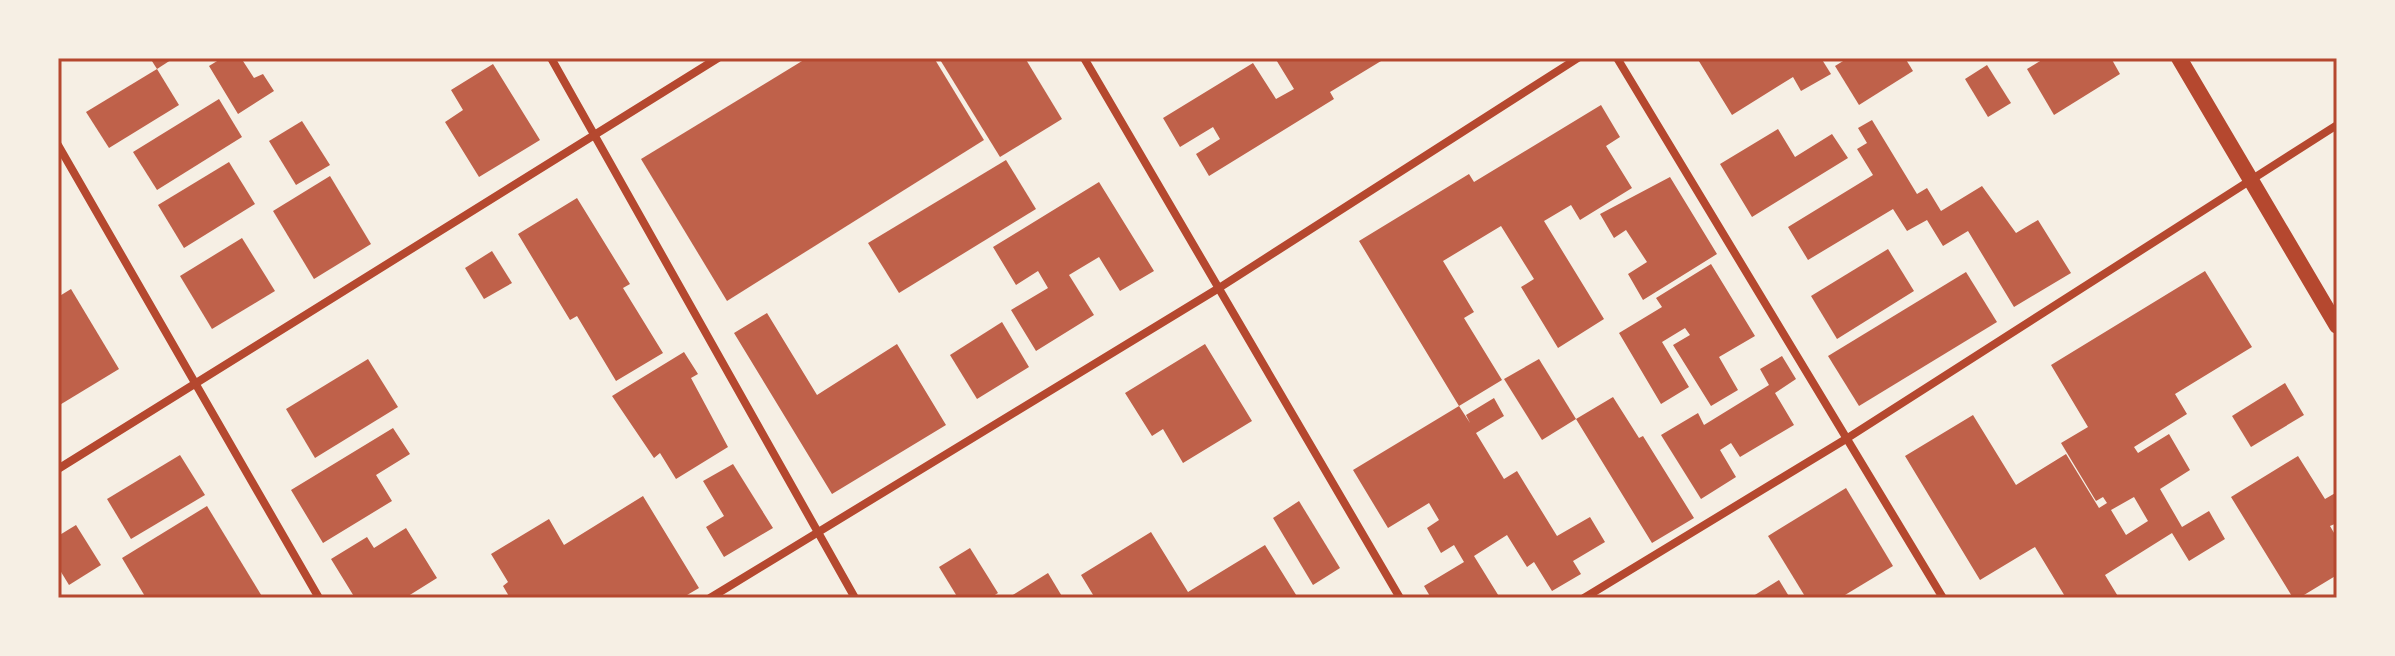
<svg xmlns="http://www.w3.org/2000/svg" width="2395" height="656" font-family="'DejaVu Sans',sans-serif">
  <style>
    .building { fill: #bf614a; fill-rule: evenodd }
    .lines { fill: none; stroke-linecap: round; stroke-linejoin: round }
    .minor { stroke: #b5482f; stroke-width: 8 }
    .secondary { stroke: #b5482f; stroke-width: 16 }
    .neatline { fill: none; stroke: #b5482f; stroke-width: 3 }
  </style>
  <rect width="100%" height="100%" fill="#f6efe4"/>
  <g class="building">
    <path d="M150,58H174L157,69Z"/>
    <path d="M222,58H241L254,78L263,74L274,91L238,114L209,66Z"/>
    <path d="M807,58H934L984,140L727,301L641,159Z"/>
    <path d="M939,58H1025L1062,119L1000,157Z"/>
    <path d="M1275,58H1386L1330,92L1334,99L1209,176L1196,154L1220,139L1213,127L1180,147L1163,118L1253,63L1276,99L1294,89Z"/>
    <path d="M1697,58H1821L1831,74L1801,91L1793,77L1732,115Z"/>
    <path d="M1848,58H1905L1913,71L1859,105L1835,66Z"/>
    <path d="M2045,58H2111L2120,74L2054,115L2027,69Z"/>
    <path d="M493,64L540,140L479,177L445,122L463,110L451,90Z"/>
    <path d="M1987,65L2011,103L1988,117L1965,79Z"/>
    <path d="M157,69L179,105L109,148L86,112Z"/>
    <path d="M219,99L242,137L157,190L133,152Z"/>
    <path d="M1601,105L1620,137L1606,146L1632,188L1580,220L1571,205L1544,221L1604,319L1558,348L1521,287L1534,279L1501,226L1443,261L1474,312L1464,318L1502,380L1459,406L1359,241L1469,174L1474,182Z"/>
    <path d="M1872,120L1917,194L1927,188L1941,211L1982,186L2016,233L2038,220L2071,273L2014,307L1968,231L1943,246L1927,220L1907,231L1893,209L1808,260L1788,227L1873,175L1857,149L1867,143L1858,128Z"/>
    <path d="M302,121L330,165L296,185L269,141Z"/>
    <path d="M1778,129L1795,157L1832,134L1848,158L1752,217L1720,164Z"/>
    <path d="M1006,160L1036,209L899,293L868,243Z"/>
    <path d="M229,162L255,204L184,248L158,205Z"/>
    <path d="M330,176L371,244L314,279L273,211Z"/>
    <path d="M1670,177L1717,254L1643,300L1628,274L1647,262L1626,230L1614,238L1600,214Z"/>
    <path d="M1099,182L1154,271L1120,291L1099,257L1069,275L1094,315L1036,351L1011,310L1048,288L1038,271L1016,285L993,247Z"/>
    <path d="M577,198L630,284L623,288L663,353L616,381L577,316L570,320L518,234Z"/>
    <path d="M242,238L275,291L212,329L180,276Z"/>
    <path d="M1888,249L1914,291L1837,339L1811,296Z"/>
    <path d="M492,251L512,283L484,299L465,268Z"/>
    <path d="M1711,264L1755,336L1719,357L1738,390L1711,406L1673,345L1690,335L1685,328L1662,342L1689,387L1661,404L1619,333L1662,307L1656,298Z"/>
    <path d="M2205,271L2252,347L2175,394L2187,414L2134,447L2138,453L2169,434L2190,470L2160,489L2182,527L2209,511L2225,539L2189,561L2172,533L2105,575L2119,598H2066L2035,547L1980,580L1905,456L1973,415L2016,485L2066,454L2099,508L2107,503L2103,497L2096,501L2061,443L2088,427L2051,365ZM2134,497L2148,521L2126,535L2111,510Z"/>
    <path d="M1966,272L1997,322L1859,406L1828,356Z"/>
    <path d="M71,289L119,369L58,406V297Z"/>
    <path d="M767,313L817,395L897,344L946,425L832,494L734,333Z"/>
    <path d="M1002,322L1029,367L977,399L950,355Z"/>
    <path d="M1205,344L1252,421L1183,463L1163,429L1152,436L1125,393Z"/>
    <path d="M684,352L698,374L691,378L728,447L676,479L660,453L654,458L612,396Z"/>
    <path d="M1782,356L1796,379L1775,393L1794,425L1740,457L1731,443L1720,450L1736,477L1701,499L1661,435L1698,413L1704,425L1769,385L1760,369Z"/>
    <path d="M368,359L398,407L315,458L286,409Z"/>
    <path d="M1539,359L1576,419L1542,440L1504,379Z"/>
    <path d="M2285,383L2304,415L2251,447L2232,416Z"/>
    <path d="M1613,397L1639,438L1643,436L1694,518L1652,543L1576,419Z"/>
    <path d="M1494,398L1504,416L1476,433L1504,479L1517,471L1557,536L1590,517L1605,542L1573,561L1581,574L1552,591L1534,562L1527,567L1507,535L1474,556L1500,598H1431L1424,586L1464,562L1454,545L1441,553L1427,528L1439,520L1429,503L1388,528L1353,470L1459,406L1470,423L1466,415Z"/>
    <path d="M393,428L410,454L376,475L392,501L323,543L291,490Z"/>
    <path d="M180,455L205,495L131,539L107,499Z"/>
    <path d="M2298,456L2325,499L2337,492V523L2330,526L2337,538V575L2299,598H2293L2231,497Z"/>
    <path d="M733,464L773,528L724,557L706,527L724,516L703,481Z"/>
    <path d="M1846,488L1893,566L1840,598H1806L1768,536Z"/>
    <path d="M643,496L699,588L682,598H510L503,586L508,582L491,554L549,519L564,545Z"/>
    <path d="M1299,501L1340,568L1313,585L1273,518Z"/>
    <path d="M207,506L263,598H146L122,558Z"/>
    <path d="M76,525L101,565L69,585L58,567V536Z"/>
    <path d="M406,528L437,578L405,598H355L331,559L367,537L374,548Z"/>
    <path d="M1151,532L1188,592L1265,545L1298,598H1095L1081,575Z"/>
    <path d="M970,548L998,593L990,598H958L939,567Z"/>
    <path d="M1048,573L1063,598H1008Z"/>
    <path d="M1779,580L1790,598H1750Z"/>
  </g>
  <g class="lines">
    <g class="minor">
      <path d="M551,58L855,598"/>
      <path d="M1084,58L1400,598"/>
      <path d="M1617,58L1943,598"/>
      <path d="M58,145L319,598"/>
      <path d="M58,469L718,58"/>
      <path d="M710,598L1219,288L1578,58"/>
      <path d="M1584,598L1846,439L2337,125"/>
    </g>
    <path class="secondary" d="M2179,58L2337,326"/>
  </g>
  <rect width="2395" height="656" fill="none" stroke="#f6efe4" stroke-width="120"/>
  <rect x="60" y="60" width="2275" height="536" class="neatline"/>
</svg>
